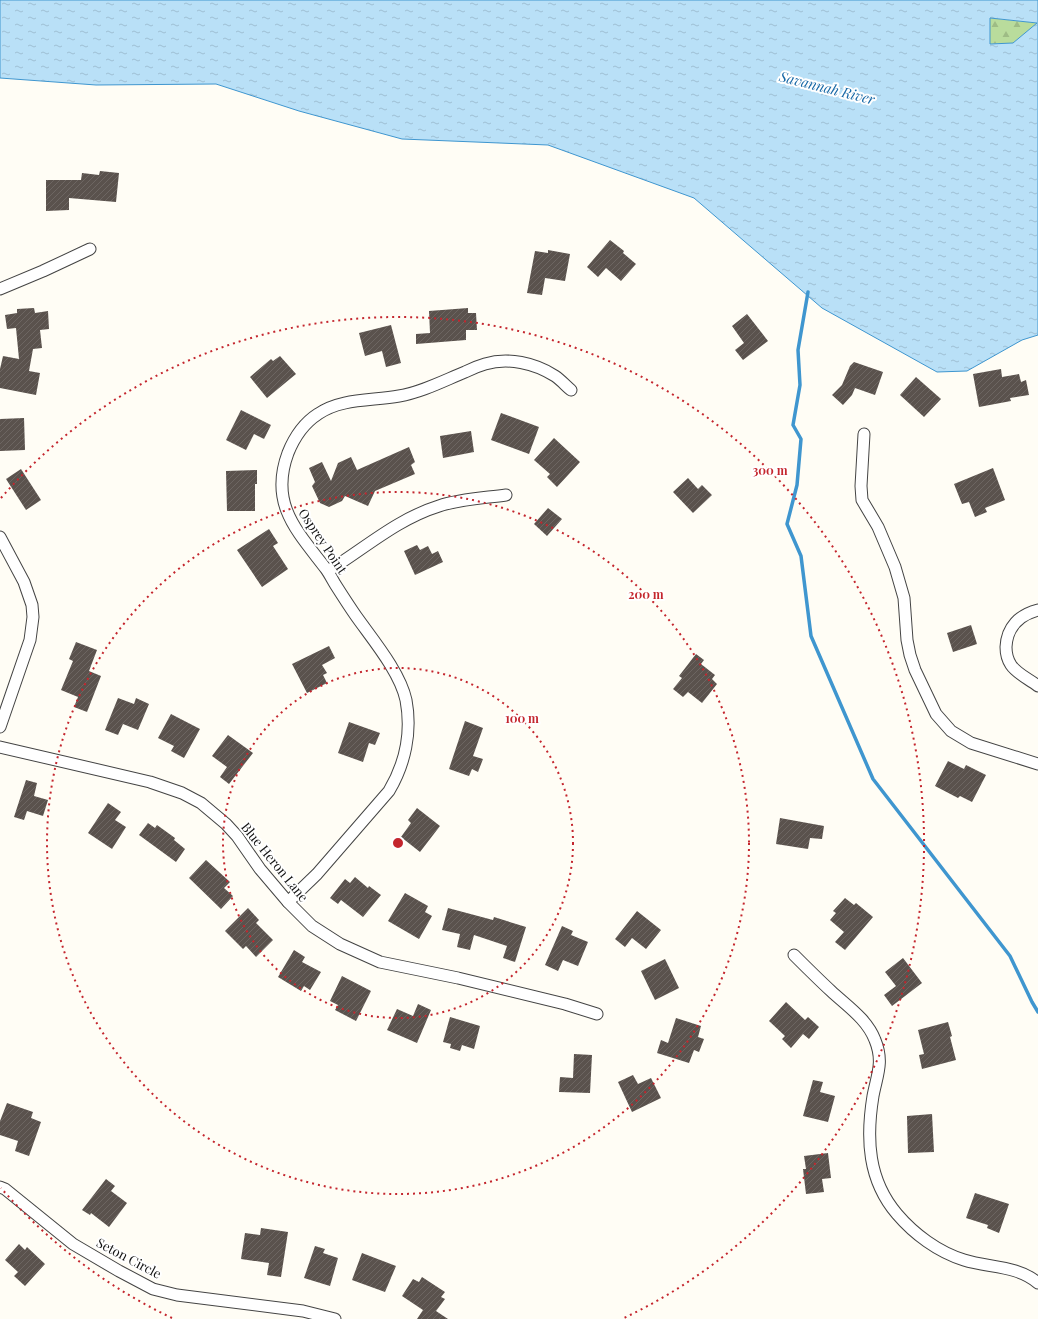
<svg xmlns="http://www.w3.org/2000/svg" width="1038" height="1319" font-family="'Playfair Display',serif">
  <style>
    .forest { fill: url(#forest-firs) }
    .water { fill: url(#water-ripples); stroke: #3f96cf; fill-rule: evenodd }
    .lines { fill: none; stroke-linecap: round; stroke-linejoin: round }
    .stream { stroke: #3f96cf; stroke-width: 3.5 }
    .building { fill: url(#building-hatch) }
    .minor-casing { stroke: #444; stroke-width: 13 }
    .minor { stroke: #fff; stroke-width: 11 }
    .ring { fill: none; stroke: #c4262e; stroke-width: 2; stroke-dasharray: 2 4 }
    .labels { text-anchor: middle; stroke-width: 4; stroke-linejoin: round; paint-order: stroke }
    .street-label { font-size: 13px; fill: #111; stroke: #fff }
    .water-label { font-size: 14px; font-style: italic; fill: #1768a6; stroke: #fff }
    .centre { fill: #c4262e; stroke: #fff; stroke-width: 2 }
    .ring-label { font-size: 12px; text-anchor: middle; font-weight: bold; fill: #c4262e; stroke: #fff; stroke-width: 4; stroke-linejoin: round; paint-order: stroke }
  </style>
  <defs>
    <pattern id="forest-firs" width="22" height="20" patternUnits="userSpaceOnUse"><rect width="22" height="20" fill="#b9dc9c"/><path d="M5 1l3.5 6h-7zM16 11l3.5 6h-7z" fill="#9ebc85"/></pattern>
    <pattern id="water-ripples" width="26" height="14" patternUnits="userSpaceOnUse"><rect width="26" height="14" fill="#b9e0f7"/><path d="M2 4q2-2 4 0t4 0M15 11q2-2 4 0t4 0" fill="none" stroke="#9ebfd3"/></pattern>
    <pattern id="building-hatch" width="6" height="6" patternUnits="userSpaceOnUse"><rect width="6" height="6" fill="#5a524d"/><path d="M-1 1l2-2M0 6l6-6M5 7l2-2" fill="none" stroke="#6d6662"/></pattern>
  </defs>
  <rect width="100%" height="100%" fill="#fffdf5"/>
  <path class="forest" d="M990,18L1038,23L1013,43L990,44Z"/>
  <path class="water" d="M0,0H1038V335L1022,340L967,371L937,372L822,308L694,198L548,145L402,139L299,111L216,84L96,85L0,78ZM990,18L1037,23L1013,43L990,44Z"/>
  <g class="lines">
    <path class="stream" d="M808,292L798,350L800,385L793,425L801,439L797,485L787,524L801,556L811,636L873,779L1010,956L1032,1002L1038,1012"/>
  </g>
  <g class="building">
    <path d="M100,171L119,173L116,202L69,198V210L46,211V180H81L82,173L99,175Z"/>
    <path d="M610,240L624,251L623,253L636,264L621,281L606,268L598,277L587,267Z"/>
    <path d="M548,250L570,254L565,281L545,278L542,295L527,293L535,251L548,253Z"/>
    <path d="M34,308L35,313L48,311L49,329L40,330L42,348L33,349L29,371L40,373L36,395L0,388V369L3,356L19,359L16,328L7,329L5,315L17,313V309Z"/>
    <path d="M468,308V313H476L477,330H466V340L416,344V334L430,333L429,311Z"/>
    <path d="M747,314L768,341L743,360L735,350L744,343L732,326Z"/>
    <path d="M391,325L401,363L386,367L382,351L365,356L359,333Z"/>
    <path d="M280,356L296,374L267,398L250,377L271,359L273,361Z"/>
    <path d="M854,362L883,372L875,395L855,388L852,395L843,405L832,395L842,385L850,366Z"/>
    <path d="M1001,369L1002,377L1019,374L1021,382L1026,380L1029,395L1010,398L1011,401L979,407L973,374Z"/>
    <path d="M916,377L941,399L924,417L900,395Z"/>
    <path d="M241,410L271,425L264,439L254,434L246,450L226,440Z"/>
    <path d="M501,413L539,427L529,454L491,440Z"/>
    <path d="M24,418L25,450L0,451V419Z"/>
    <path d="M471,431L474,452L443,458L440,436Z"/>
    <path d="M554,438L580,462L557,487L547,477L550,474L534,460Z"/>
    <path d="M409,447L415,462L411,465L415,474L375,491L368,506L345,496L342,501L329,507L320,503L312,486L315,482L309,468L322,462L331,481L338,463L351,457L357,470Z"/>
    <path d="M993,468L1005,500L985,508L987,512L975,517L969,502L962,504L954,484Z"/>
    <path d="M21,469L41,500L26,510L6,479Z"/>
    <path d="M257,470V484H255V511H227L226,471Z"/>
    <path d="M688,478L698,489L702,485L712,495L693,513L673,492Z"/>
    <path d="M548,508L562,519L547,536L534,524Z"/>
    <path d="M269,529L278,543L273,546L288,569L262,587L237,550Z"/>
    <path d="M417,545L420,550L428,546L432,554L438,551L443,562L415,575L404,551Z"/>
    <path d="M971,625L977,644L953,652L947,633Z"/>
    <path d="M76,642L97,650L89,671L101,676L87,712L74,707L78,697L61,690L73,661L69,659Z"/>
    <path d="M329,646L335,658L322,665L327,673L323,675L327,683L307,693L292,664Z"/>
    <path d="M696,654L704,660L701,664L715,675L712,679L717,684L702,703L688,692L683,697L673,689L682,678L679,676Z"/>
    <path d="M118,698L134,704L136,698L149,704L138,730L123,724L118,735L105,730Z"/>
    <path d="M171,714L200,729L184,758L171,751L174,746L158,738Z"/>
    <path d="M465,721L483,728L473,756L483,759L478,772L472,769L469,776L449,769Z"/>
    <path d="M349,722L380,733L375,745L369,743L363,762L338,753Z"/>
    <path d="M228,735L253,753L229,784L220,777L227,767L212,756Z"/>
    <path d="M948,761L964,769L966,765L986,775L972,802L960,796L958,798L935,786Z"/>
    <path d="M26,780L37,783L34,796L48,800L43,816L27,811L24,820L14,817Z"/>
    <path d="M108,803L121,812L115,820L126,827L112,849L88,833Z"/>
    <path d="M417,808L440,826L420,852L401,837L411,823L408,820Z"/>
    <path d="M780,818L824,826L822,839L810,838L808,849L776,844Z"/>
    <path d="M148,823L155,828L157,825L175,838L174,840L185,849L176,862L139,835Z"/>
    <path d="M206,860L230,882L224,888L233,896L221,909L189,878Z"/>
    <path d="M355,877L368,888L369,886L381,895L363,917L341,900L338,904L330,898L345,879L350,883Z"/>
    <path d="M405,893L428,906L425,912L432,916L419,939L388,921Z"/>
    <path d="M845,898L854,905L856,903L873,917L845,950L835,942L844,932L830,920L836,913L833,911Z"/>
    <path d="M248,908L259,920L256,923L273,940L256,957L246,946L243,949L225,931Z"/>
    <path d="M448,908L493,920L494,917L526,927L515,962L503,958L507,946L474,935L470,950L457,947L460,934L442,930Z"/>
    <path d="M637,911L661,930L646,949L632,938L625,947L615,939Z"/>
    <path d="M562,926L573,931L571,935L588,942L578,966L563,960L558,971L545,965Z"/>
    <path d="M294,950L305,957L302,962L321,972L310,990L304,986L301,991L278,977Z"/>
    <path d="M903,958L922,983L892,1006L884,995L896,986L885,972Z"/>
    <path d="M665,959L679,988L655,1000L641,971Z"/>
    <path d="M342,976L371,991L356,1021L335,1010L338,1005L330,1001Z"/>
    <path d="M786,1002L805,1020L808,1017L819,1027L809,1039L803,1034L791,1048L782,1039L785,1036L769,1021Z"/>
    <path d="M418,1004L431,1010L417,1043L387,1030L397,1009L413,1016Z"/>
    <path d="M450,1017L480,1026L474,1049L462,1045L460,1051L450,1048L451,1044L443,1042Z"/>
    <path d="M676,1018L701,1026L698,1037L704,1039L699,1052L694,1050L689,1063L657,1053L661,1040L668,1043Z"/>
    <path d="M948,1022L952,1036L950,1037L956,1060L922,1069L919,1055L924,1054L918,1030Z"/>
    <path d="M574,1054L592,1055L590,1093L559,1092L560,1077L573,1078Z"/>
    <path d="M633,1075L638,1084L651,1078L661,1098L632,1112L618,1082Z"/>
    <path d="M813,1080L823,1082L820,1092L835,1096L828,1122L803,1116Z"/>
    <path d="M7,1103L33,1112L31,1118L41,1122L29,1156L15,1151L18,1141L0,1135V1121Z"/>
    <path d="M932,1114L934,1152L908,1153L907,1116Z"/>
    <path d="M828,1153L831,1178L822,1179L824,1192L806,1194L803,1169H806L804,1156Z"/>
    <path d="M106,1179L115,1186L111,1191L127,1203L109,1227L91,1213L90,1215L82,1210Z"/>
    <path d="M975,1193L1009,1204L999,1233L987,1228L988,1225L966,1218Z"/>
    <path d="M261,1228L288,1232L281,1277L267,1275L269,1263L241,1259L245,1233L260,1235Z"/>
    <path d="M19,1244L25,1250L27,1247L45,1264L25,1286L14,1276L18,1272L5,1260Z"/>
    <path d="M315,1246L325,1249L323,1253L338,1258L330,1286L304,1278Z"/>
    <path d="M362,1253L396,1266L385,1292L352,1280Z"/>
    <path d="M422,1277L445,1292L441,1297L445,1299L436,1311L448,1319H417L423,1310L402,1296L413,1279L419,1282Z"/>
  </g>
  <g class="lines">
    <g class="minor-casing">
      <g id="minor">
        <path d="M0,289L43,271L90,249"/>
        <path d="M864,434L861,486L862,500L878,527L895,567L904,598L907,640L910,655L915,670L936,714L951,731L971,743L1038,764"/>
        <path d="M0,537L24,582L32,605L33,617L30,640L0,727"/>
        <path d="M328,571C364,549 397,519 439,506C460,499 484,498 506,495"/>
        <path d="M1038,610C1019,615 1007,627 1006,647C1006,653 1007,659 1011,665C1017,674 1029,679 1038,686"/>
        <path d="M0,747L150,782L182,793L201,803L226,824L237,836L260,869L288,902L312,926L340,944L380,962L458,978L565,1004L597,1014"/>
        <path d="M288,902L317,874L389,791C405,764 412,732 406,700C400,672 373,640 356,616C349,606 342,595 335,584C332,579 329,573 326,569C297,531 269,504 288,453C294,438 304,423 318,414C341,398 372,401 399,396C422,392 443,381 465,372C471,369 478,366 485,364C508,357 535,363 555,376C561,380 566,386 571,390"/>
        <path d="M794,955C806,967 818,979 831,991C847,1006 867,1019 875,1040C884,1062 877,1075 873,1096C866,1139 868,1180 897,1214C914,1234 938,1252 964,1260C989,1268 1017,1265 1038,1283"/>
        <path d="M0,1187L5,1189L73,1244L119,1271L153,1289L177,1295L303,1311L335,1319"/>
      </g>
    </g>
    <use href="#minor" class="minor"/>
  </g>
  <g class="ring">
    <circle cx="398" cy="843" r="175"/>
    <circle cx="398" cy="843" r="351"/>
    <path d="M172 1318A526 526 0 0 1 1 1188M1 498A526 526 0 1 1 624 1318"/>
  </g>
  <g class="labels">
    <g class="street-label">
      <text transform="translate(323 541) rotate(56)" y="5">Osprey Point</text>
      <text transform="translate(275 862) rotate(51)" y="5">Blue Heron Lane</text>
      <text transform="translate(129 1258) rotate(28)" y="5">Seton Circle</text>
    </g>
    <g class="water-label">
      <text transform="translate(827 88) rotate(14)" y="5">Savannah River</text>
    </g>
  </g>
  <circle cx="398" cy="843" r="6" class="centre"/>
  <g class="ring-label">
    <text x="770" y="475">300 m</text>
    <text x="646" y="599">200 m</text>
    <text x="522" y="723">100 m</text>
  </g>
</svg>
